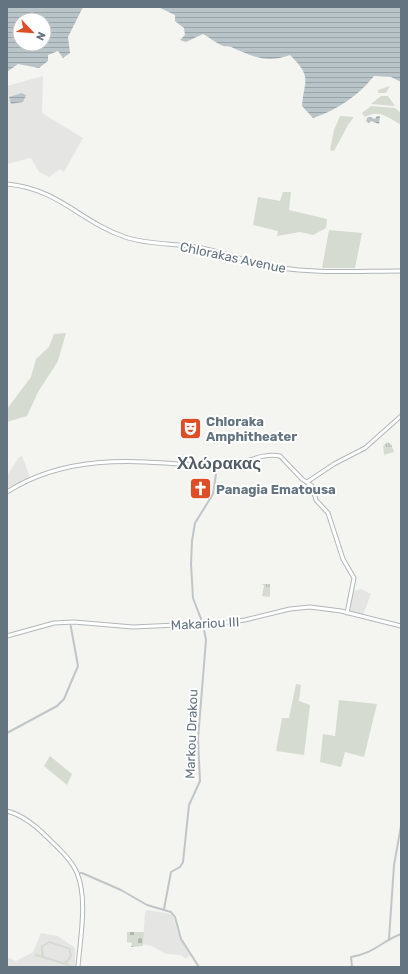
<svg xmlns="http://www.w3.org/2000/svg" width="408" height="974" viewBox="0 0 408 974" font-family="Rubik,sans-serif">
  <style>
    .built { fill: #e5e6e4 }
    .grass { fill: #d5dbd1; fill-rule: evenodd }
    .cemetery { fill: url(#cemetery-stones) }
    .park { fill: url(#park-tufts) }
    .water { fill: url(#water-rules); fill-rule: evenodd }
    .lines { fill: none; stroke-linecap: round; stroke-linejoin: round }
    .major-casing { stroke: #b2b7ba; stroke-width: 5 }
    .minor { stroke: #c2c5c8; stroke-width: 2 }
    .major { stroke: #fff; stroke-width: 3 }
    .labels { text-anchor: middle; stroke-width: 4; stroke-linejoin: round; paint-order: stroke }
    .street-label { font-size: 13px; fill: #647480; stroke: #fff }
    .poi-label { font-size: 13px; font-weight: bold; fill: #647480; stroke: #fff; text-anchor: start }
    .district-label { font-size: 17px; font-weight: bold; fill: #525d66; stroke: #fff }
  </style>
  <defs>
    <pattern id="cemetery-stones" width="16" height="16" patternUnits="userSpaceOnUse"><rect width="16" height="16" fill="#d5dbd1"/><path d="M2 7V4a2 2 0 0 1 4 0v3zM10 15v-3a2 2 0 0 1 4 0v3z" fill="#b0b6af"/></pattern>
    <pattern id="park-tufts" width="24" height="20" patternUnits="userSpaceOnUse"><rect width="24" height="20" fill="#d5dbd1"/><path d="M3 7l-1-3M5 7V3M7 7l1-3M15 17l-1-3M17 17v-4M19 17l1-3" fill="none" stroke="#b0b6af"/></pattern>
    <pattern id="water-rules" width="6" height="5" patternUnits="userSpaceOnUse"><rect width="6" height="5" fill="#b9c4c8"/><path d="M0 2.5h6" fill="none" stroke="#9aa4a8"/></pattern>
  </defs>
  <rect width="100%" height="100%" fill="#f4f4f0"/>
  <g class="built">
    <path d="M43,76L42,113L83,138L64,172L60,169L49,177L39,172L31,158L7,164V86Z"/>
    <path d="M22,456L30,477L8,489V474L19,457Z"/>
    <path d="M361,589L371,594L363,615L349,612L353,591Z"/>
    <path d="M147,910L172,914L180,938L190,955L186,959L181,955L166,954L152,946L143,944L145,913Z"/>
    <path d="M41,933L58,936L75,948V967H7V959L9,958L16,961L33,952Z"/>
  </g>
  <g class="grass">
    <path d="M390,86L386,93H378V90Z"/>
    <path d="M381,96H388L395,106L371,104Z"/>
    <path d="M371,106L395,108L401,113V125C389,118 379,109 365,117L362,113Z"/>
    <path d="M340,116L354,117L348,125L334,151L330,150L334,130Z"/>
    <path d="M283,192H291L289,210L327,219L326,228L313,235L300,232L277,236L278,231L253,225L258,197L280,201Z"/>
    <path d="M329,230L362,233L355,268H322Z"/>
    <path d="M66,333L58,361L38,392L27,416L7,422V409L31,377L36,359L49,347L54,334Z"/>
    <path d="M296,684L301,685L299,701L310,705L304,755L276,751L282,718H289Z"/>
    <path d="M339,700L377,704L364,757L345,752L341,767L320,762L323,734L335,736Z"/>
    <path d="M50,756L72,774L67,785L44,766Z"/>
    <path d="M49,941L70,948L72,956L67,963L72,966V967L35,956V953L41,955V946ZM49,943L68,949L70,955L67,960L63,962L44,956L43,947Z"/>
  </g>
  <path class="cemetery" d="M127,932H144L143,946L131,947L132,943L127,942Z"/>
  <g class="park">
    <path d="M387,442L391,444L394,452L384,455L383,446Z"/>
    <path d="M262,584H270V597L262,596L264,586Z"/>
  </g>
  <g class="water">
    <path d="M7,7H83L68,37L70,53L63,58L58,51L48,55V61L39,68L18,64L7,72ZM20,20H44V44H20Z"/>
    <path d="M158,7H401V82L391,77L374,76C358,96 337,110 313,118L302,106C304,79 313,78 290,55C266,64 252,56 231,47C228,46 224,47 221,45C216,43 209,37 203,34L186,42L180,40L185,35L184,28L175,21V15Z"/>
    <path d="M22,93L26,95L23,102L11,104L9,97Z"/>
    <path d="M377,116H380L379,124L371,121L369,123L366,121L367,118L370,117L375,119Z"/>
  </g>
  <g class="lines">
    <defs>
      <g id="major">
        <path d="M7,184C60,189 80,222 125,237C148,245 173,243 197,247C224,252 249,263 276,267C317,274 360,271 401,271"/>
        <path d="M307,482L334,464L365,448L401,416"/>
        <path d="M7,492C65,455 129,460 194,465C203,464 210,467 219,467C240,467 259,452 280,456L302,479L312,486L316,500L328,513L343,559L354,578L347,613"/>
        <path d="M7,636L54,623L74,622L133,627L220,623L245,620L290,609L310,607L341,611L401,626"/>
        <path d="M7,811C23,815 36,826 47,837C58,848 71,859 77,873C88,899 80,939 78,967"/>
      </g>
    </defs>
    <use href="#major" class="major-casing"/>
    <g class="minor">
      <path d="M7,733L57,706L64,699L78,666L70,622"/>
      <path d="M77,873H82L121,890L147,905L171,912L175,917L181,939L199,967"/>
      <path d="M164,909L171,872L180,867L183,862L189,805L200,781L198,739L206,640L203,624L193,598L191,564L192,541L195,523L213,494L217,467"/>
      <path d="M389,939L394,865L401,826"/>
      <path d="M352,967L351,957C375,953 382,941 401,934"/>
    </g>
    <use href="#major" class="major"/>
  </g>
  <defs>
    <symbol id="theatre-square" viewBox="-11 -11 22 22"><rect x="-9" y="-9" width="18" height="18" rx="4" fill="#dd4e27" stroke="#fff"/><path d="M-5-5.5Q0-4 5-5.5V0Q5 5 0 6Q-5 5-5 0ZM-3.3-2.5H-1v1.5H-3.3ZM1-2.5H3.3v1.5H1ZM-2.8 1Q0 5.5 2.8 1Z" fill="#fff"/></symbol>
    <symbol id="church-square" viewBox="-11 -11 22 22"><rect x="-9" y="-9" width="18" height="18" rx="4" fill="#dd4e27" stroke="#fff"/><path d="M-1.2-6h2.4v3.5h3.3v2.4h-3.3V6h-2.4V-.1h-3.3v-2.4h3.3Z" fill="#fff"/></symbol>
  </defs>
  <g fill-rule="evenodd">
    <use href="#theatre-square" x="178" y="416" width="25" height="25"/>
    <use href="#church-square" x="188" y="476" width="25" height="25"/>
  </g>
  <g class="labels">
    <g class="street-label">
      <text transform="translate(233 257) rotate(12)" y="5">Chlorakas Avenue</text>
      <text transform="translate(205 623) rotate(-3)" y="5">Makariou III</text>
      <text transform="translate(191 734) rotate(-88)" y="5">Markou Drakou</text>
    </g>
    <g class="poi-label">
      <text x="206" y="426">Chloraka<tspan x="206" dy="15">Amphitheater</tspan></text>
      <text x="216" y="494">Panagia Ematousa</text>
    </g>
    <g class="district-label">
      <text x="219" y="469">Χλώρακας</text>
    </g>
  </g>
  <rect width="408" height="974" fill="none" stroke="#647480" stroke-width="16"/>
  <g transform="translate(32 32) rotate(115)"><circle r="19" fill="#ffffff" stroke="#c1c7cc"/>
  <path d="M0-3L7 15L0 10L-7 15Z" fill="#dd4e27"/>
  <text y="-6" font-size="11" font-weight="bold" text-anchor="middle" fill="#647480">N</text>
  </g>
</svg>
